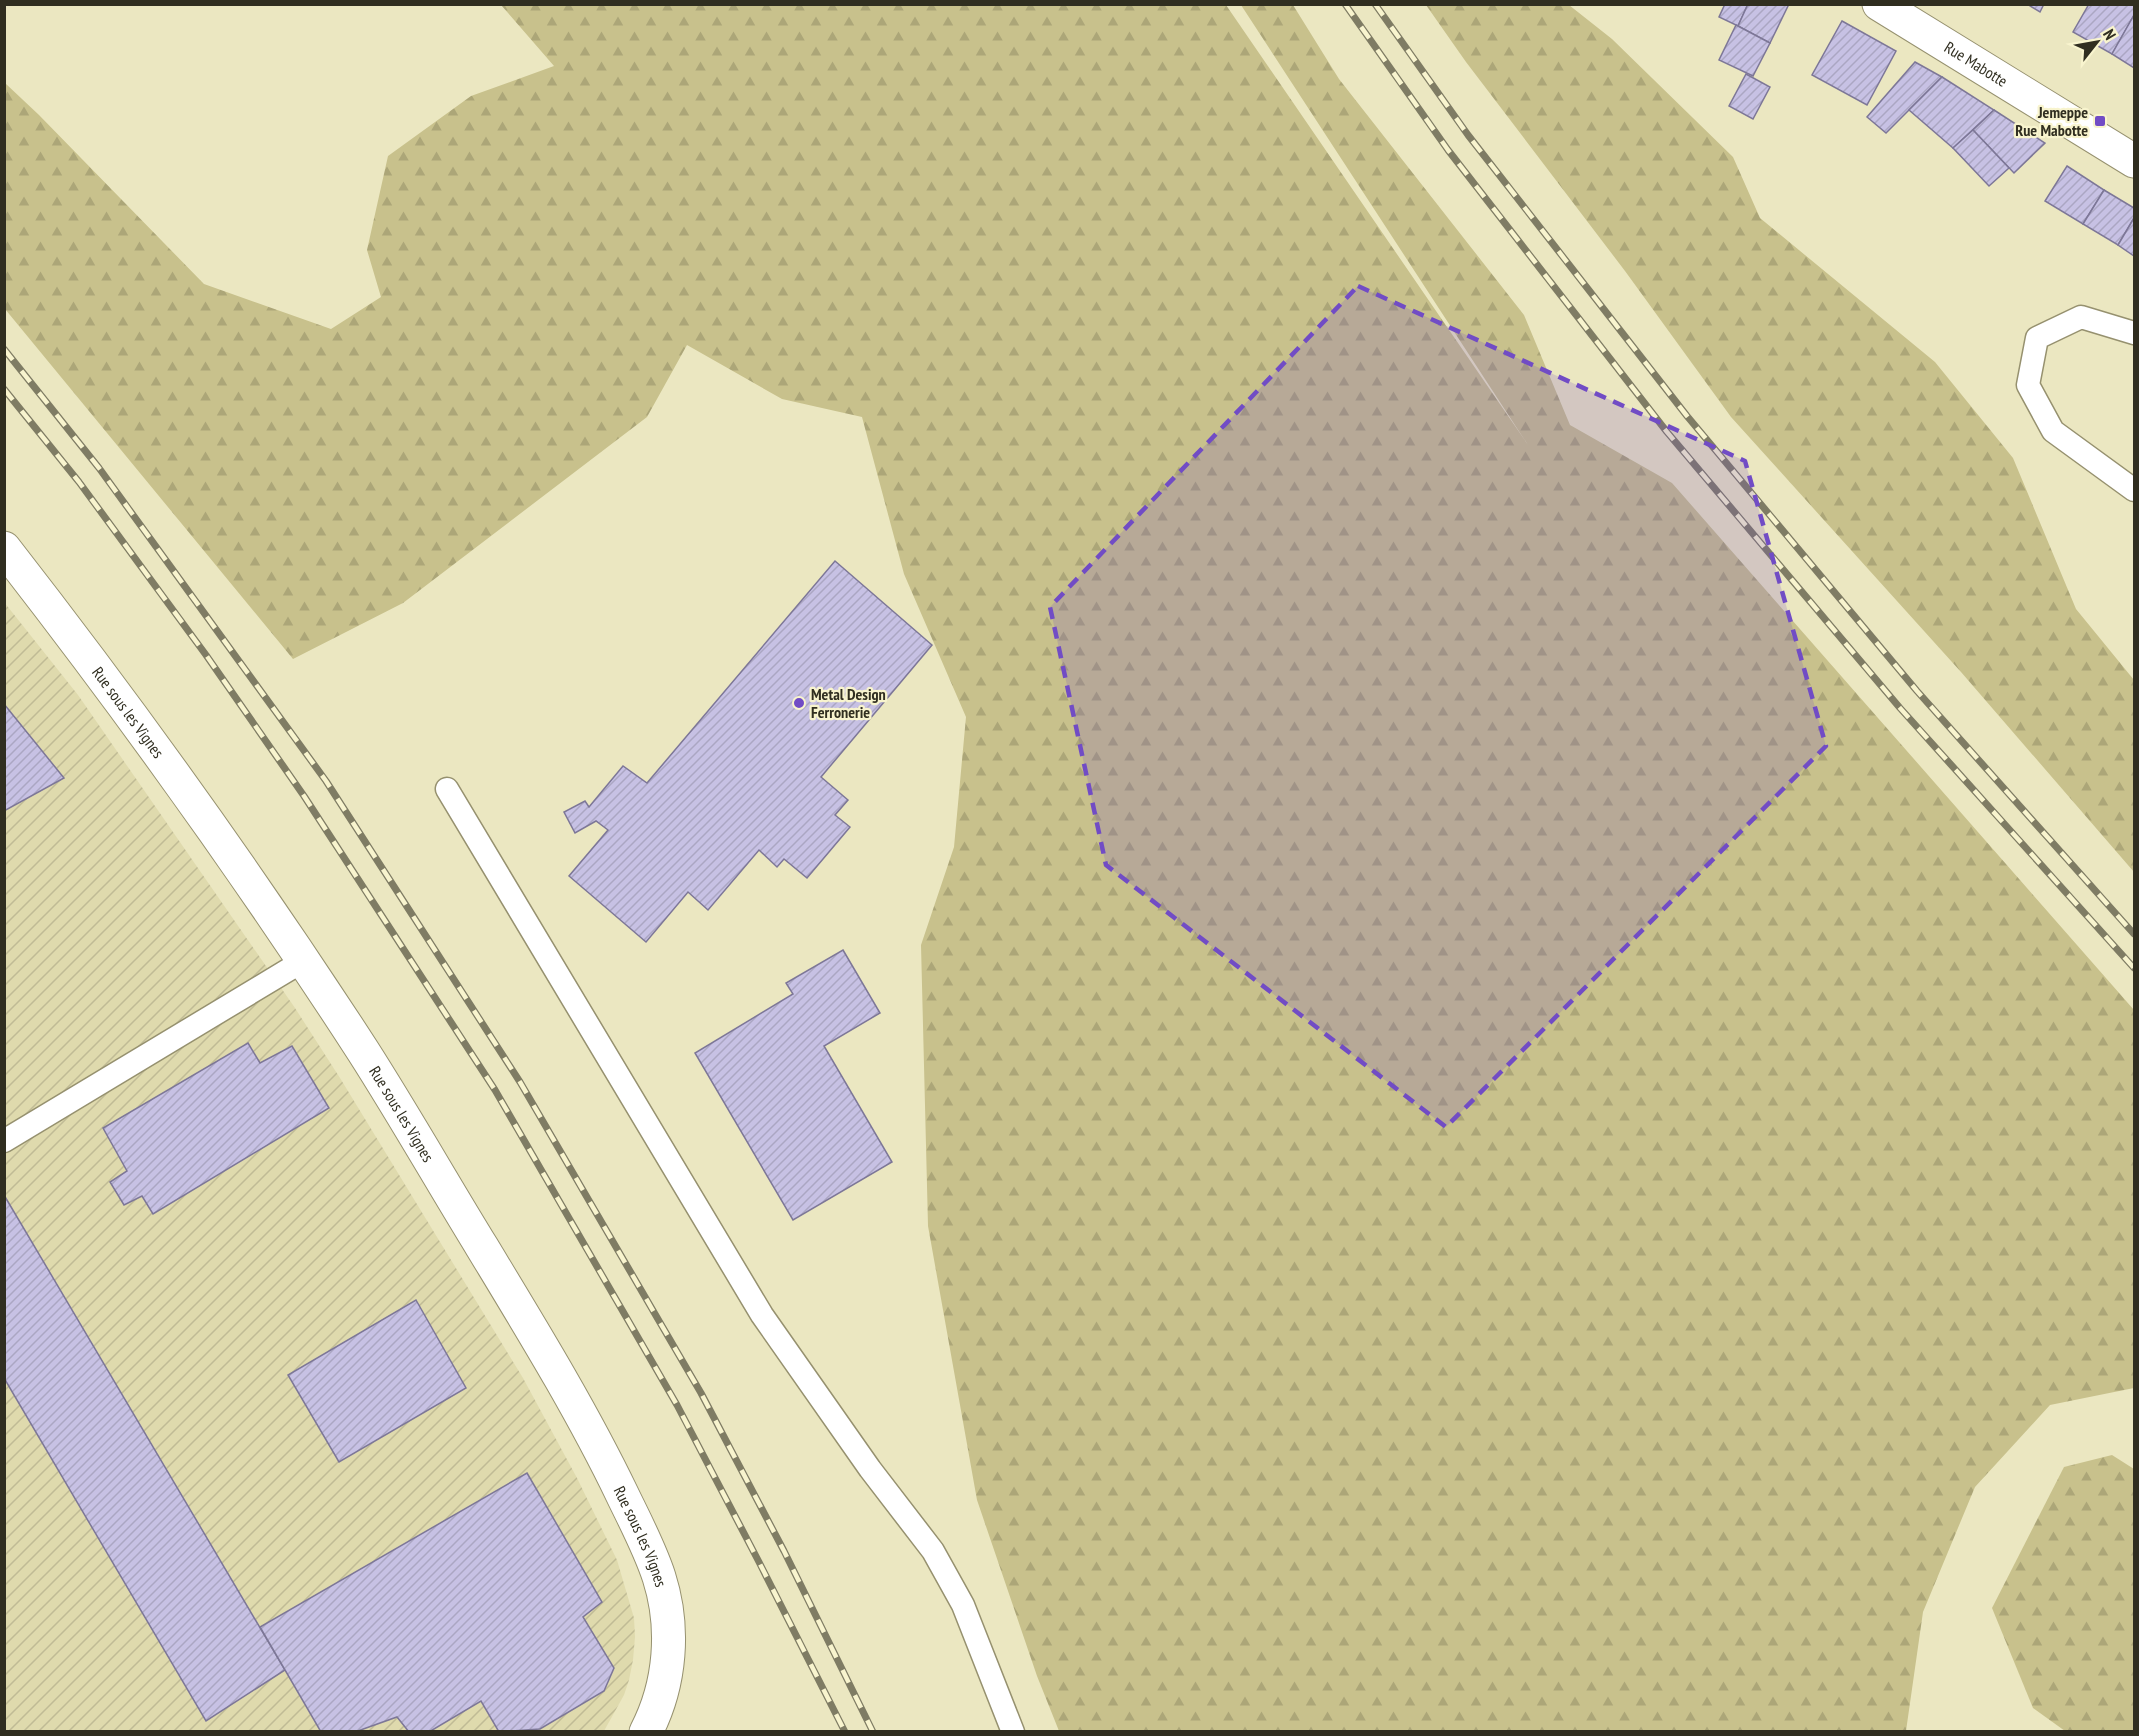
<svg xmlns="http://www.w3.org/2000/svg" width="2139" height="1736" viewBox="0 0 2139 1736" font-family="'PT Sans Narrow',sans-serif">
  <style>
    .industrial { fill: url(#industrial-furrows) }
    .forest { fill: url(#forest-firs) }
    .building { fill: url(#building-hatch); stroke: #7d7797; stroke-width: 1.5 }
    .lines { fill: none; stroke-linecap: round; stroke-linejoin: round }
    .service-casing { stroke: #96916f; stroke-width: 25 }
    .minor-casing { stroke: #96916f; stroke-width: 35 }
    .tertiary-casing { stroke: #96916f; stroke-width: 35 }
    .service { stroke: #fff; stroke-width: 22 }
    .minor { stroke: #fff; stroke-width: 33 }
    .tertiary { stroke: #fff; stroke-width: 33 }
    .rail-casing { stroke: #7f7c64; stroke-width: 7 }
    .rail { stroke: #f8f4ce; stroke-width: 4.5; stroke-dasharray: 14; stroke-linecap: butt }
    .marked { fill: #714cc5; fill-opacity: 0.2; stroke: #714cc5; stroke-width: 4.5; stroke-dasharray: 12 8; stroke-linejoin: round }
    .poi-dot { fill: #714cc5; stroke: #f8f4ce; stroke-width: 2 }
    .labels { text-anchor: middle; stroke-width: 4.5; stroke-linejoin: round; paint-order: stroke }
    .street-label { font-size: 16px; fill: #302e20; stroke: #f8f4ce }
    .poi-label { font-size: 16px; font-weight: bold; fill: #302e20; stroke: #f8f4ce; text-anchor: end }
  </style>
  <defs>
    <pattern id="industrial-furrows" width="10" height="10" patternUnits="userSpaceOnUse" patternTransform="scale(1.5)"><rect width="10" height="10" fill="#dfdaad"/><path d="M-1 1l2-2M0 10L10 0M9 11l2-2" fill="none" stroke="#c0bb95"/></pattern>
    <pattern id="forest-firs" width="22" height="20" patternUnits="userSpaceOnUse" patternTransform="scale(1.5)"><rect width="22" height="20" fill="#c8c18c"/><path d="M5 1l3.5 6h-7zM16 11l3.5 6h-7z" fill="#aca678"/></pattern>
    <pattern id="building-hatch" width="6" height="6" patternUnits="userSpaceOnUse" patternTransform="scale(1.5)"><rect width="6" height="6" fill="#c7c1e4"/><path d="M-1 1l2-2M0 6l6-6M5 7l2-2" fill="none" stroke="#aba6c3"/></pattern>
  </defs>
  <rect width="100%" height="100%" fill="#ebe7c1"/>
  <path class="industrial" d="M4,602L78,695L295,1008L340,1078L523,1378L577,1478L617,1560L634,1618L635,1637L633,1660L629,1680L624,1695L604,1731H5Z"/>
  <g class="forest">
    <path d="M501,5H1226L1528,445L1241,5H1293L1339,79L1524,315L1570,425L1672,483L2134,1010V1388L2050,1405L1975,1487L1923,1612L1906,1731H1059L1037,1676L977,1500L928,1226L921,945L954,847L966,717L904,574L862,417L782,399L687,345L647,417L403,603L293,659L5,309V83L39,115L204,284L331,329L381,297L367,250L388,156L471,96L554,66Z"/>
    <path d="M1426,5H1569L1612,39L1733,157L1760,218L1935,362L2013,458L2076,609L2134,680V872L1961,672L1731,417L1625,271L1466,62Z"/>
    <path d="M2112,1455L2134,1469V1731H2065L2033,1708L1992,1608L2064,1467Z"/>
  </g>
  <g class="building">
    <path d="M1725,4H1748L1738,26L1719,17Z"/>
    <path d="M1748,4H1789L1770,43L1738,26Z"/>
    <path d="M2027,4H2044L2040,12Z"/>
    <path d="M2089,4H2134V15L2112,54L2073,32Z"/>
    <path d="M2134,15V68L2112,54Z"/>
    <path d="M1842,21L1896,51L1867,105L1812,75Z"/>
    <path d="M1736,25L1770,43L1753,76L1719,60Z"/>
    <path d="M1915,62L1942,77L1886,133L1867,117Z"/>
    <path d="M1746,74L1770,87L1753,119L1729,106Z"/>
    <path d="M1942,77L1994,110L1953,148L1909,110Z"/>
    <path d="M1994,110L2045,143L2014,173L1973,130Z"/>
    <path d="M1973,130L2009,168L1989,186L1953,148Z"/>
    <path d="M2067,166L2104,190L2083,224L2045,201Z"/>
    <path d="M2104,190L2134,208V218L2118,245L2083,224Z"/>
    <path d="M2134,218V256L2118,245Z"/>
    <path d="M835,561L932,645L821,777L848,800L835,815L850,827L807,878L784,859L777,867L759,850L708,910L688,892L646,942L569,876L608,830L596,821L575,833L564,812L585,801L589,807L623,766L647,783Z"/>
    <path d="M4,704L64,778L4,811Z"/>
    <path d="M843,950L880,1013L824,1046L892,1162L793,1220L695,1053L793,994L786,983Z"/>
    <path d="M248,1043L260,1063L292,1046L329,1108L153,1214L142,1196L124,1205L110,1182L127,1171L103,1128Z"/>
    <path d="M4,1195L285,1670L206,1721L4,1378Z"/>
    <path d="M416,1300L466,1388L339,1462L288,1375Z"/>
    <path d="M527,1473L602,1602L583,1617L614,1668L604,1691L540,1729L499,1732L481,1701L429,1732H409L397,1717L355,1732H321L260,1627Z"/>
  </g>
  <g class="lines">
    <defs>
      <g id="service">
        <path d="M2134,333L2081,317L2037,338L2028,385L2053,431L2134,490"/>
        <path d="M447,789L762,1315L870,1469L933,1551L963,1605L1013,1732"/>
        <path d="M4,1141L303,961"/>
      </g>
      <g id="minor">
        <path id="s1" d="M1879,4L2134,161"/>
      </g>
      <g id="tertiary">
        <path id="s2" d="M4,548C131,711 251,878 363,1051C404,1115 442,1182 482,1247C531,1328 581,1409 622,1494C635,1521 650,1549 659,1577C675,1627 671,1684 646,1732"/>
      </g>
    </defs>
    <use href="#service" class="service-casing"/>
    <use href="#minor" class="minor-casing"/>
    <use href="#tertiary" class="tertiary-casing"/>
    <use href="#service" class="service"/>
    <use href="#minor" class="minor"/>
    <use href="#tertiary" class="tertiary"/>
    <defs>
      <g id="rail">
        <path d="M1345,4L1448,150L1667,432L1900,708L2134,968"/>
        <path d="M1375,4L1468,135L1687,416L1917,691L2134,934"/>
        <path d="M4,349L99,468L326,781L520,1082L701,1393L784,1551L873,1732"/>
        <path d="M4,389L79,482L206,655L304,796L495,1090L677,1405L759,1562L845,1732"/>
      </g>
    </defs>
    <use href="#rail" class="rail-casing"/>
    <use href="#rail" class="rail"/>
  </g>
  <path class="marked" d="M1358,286L1745,461L1826,746L1446,1127L1106,865L1050,607Z"/>
  <g class="poi-dot">
    <rect x="2094" y="115" width="12" height="12" rx="3"/>
    <circle cx="799" cy="703" r="6"/>
  </g>
  <g class="labels">
    <g class="street-label">
      <text dy="6" stroke="none"><textPath href="#s1" startOffset="114">Rue Mabotte</textPath></text>
      <text dy="6" stroke="none"><textPath href="#s2" startOffset="206">Rue sous les Vignes</textPath></text>
      <text dy="6" stroke="none"><textPath href="#s2" startOffset="692">Rue sous les Vignes</textPath></text>
      <text dy="6" stroke="none"><textPath href="#s2" startOffset="1178">Rue sous les Vignes</textPath></text>
    </g>
    <g class="poi-label">
      <text x="2088" y="118">Jemeppe<tspan x="2088" dy="18">Rue Mabotte</tspan></text>
      <text x="811" y="700" text-anchor="start">Metal Design<tspan x="811" dy="18">Ferronerie</tspan></text>
    </g>
  </g>
  <rect width="2139" height="1736" fill="none" stroke="#302e20" stroke-width="12"/>
  <g transform="translate(2097 42) rotate(59)" stroke="#f8f4ce" stroke-width="4.5" paint-order="stroke">
  <path d="M0-4.5L10 22L0 15L-10 22Z" fill="#302e20"/>
  <text y="-9" font-size="16" font-weight="bold" text-anchor="middle" fill="#302e20">N</text>
  </g>
</svg>
